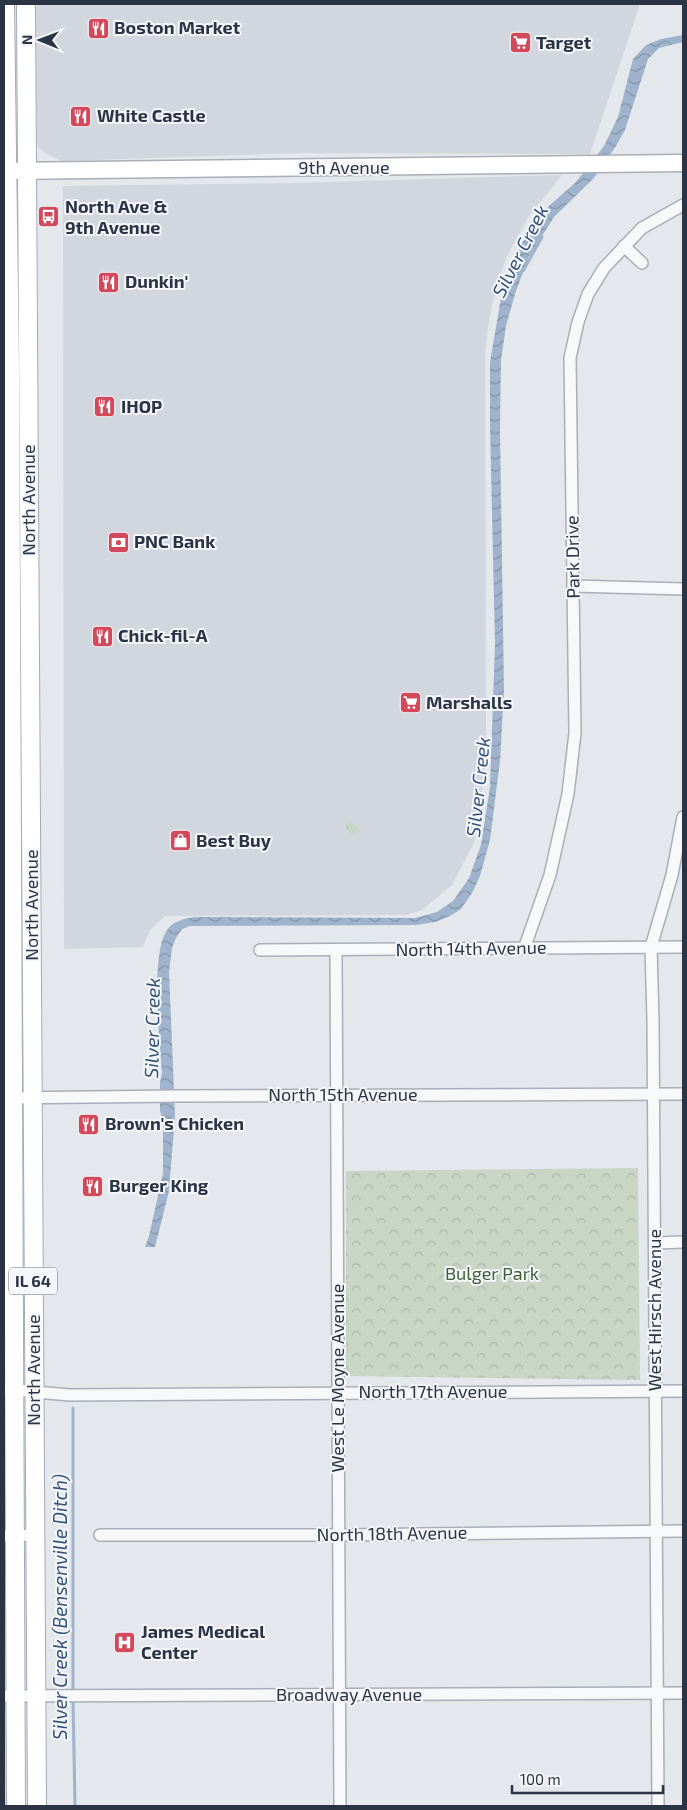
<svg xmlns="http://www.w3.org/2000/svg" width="687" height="1810" viewBox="0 0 687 1810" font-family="'Exo 2',sans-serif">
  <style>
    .built { fill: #d2d6de }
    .park { fill: url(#park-crowns) }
    .water { fill: url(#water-waves) }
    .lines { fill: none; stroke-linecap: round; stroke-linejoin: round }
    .stream { stroke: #9fb4cc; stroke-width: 3 }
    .street-casing { stroke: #a9aeb7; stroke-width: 14 }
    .secondary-casing { stroke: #a9aeb7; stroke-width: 19 }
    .primary-casing { stroke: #a3abb8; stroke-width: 20 }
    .street { stroke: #f7f8fa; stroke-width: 11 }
    .secondary { stroke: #fff; stroke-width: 16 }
    .primary { stroke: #fff; stroke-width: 18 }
    .labels { text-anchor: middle; stroke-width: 4; stroke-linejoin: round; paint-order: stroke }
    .shield { fill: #f4f6f9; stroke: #676e7b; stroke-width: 1 }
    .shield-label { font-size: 16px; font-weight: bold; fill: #2b3445 }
    .poi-label { font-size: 18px; font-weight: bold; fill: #2b3445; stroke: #f4f6f9; text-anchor: start }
    .street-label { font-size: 18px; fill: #2b3445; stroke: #f4f6f9 }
    .park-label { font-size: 18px; fill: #3f6138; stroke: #f4f6f9 }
    .water-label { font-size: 19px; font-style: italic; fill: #34527a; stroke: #f4f6f9 }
  </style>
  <defs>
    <pattern id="park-crowns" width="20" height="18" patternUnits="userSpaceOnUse" patternTransform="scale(1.25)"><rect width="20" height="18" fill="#c9d6c5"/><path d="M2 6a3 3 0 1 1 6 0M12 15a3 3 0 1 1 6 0" fill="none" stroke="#adb8ab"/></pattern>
    <pattern id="water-waves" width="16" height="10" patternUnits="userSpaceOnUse" patternTransform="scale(1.25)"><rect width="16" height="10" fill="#9fb4cc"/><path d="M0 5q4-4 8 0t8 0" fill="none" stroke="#8293a7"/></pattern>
  </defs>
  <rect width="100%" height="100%" fill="#e4e7ec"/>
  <g class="built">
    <path d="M36,4H640L590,154L299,153L62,161L45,153L38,147L37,139Z"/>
    <path d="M562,175L529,216L506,258L494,295L488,327L485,354L486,763L475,841L452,885L422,910L406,915L165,916L150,930L143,947L64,949L63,186L292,183Z"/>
    <path d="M4,1159L5,1370L4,1372Z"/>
    <rect x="4" y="1701" width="5" height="105"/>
  </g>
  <g class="park">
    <path d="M349,822C354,823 358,826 360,831L354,835C349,833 346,830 346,824Z"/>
    <path d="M638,1168L640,1380L346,1376V1171Z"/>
  </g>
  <path class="water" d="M683,35V42L659,48L648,59L625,130L616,146L594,178L554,217L528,258L515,294L506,326L501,360L500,429L504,690L500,761L490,840L480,876L472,893L461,909L450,916L435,922L416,925L190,926L182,929L176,938L172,948L169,972L175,1115L169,1191L155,1247H145L149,1236L163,1173V1122L160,1111V1083L162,1073C160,1041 150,956 167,930C173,921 184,919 194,917L415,918L437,912L453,901L469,878L481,845L490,787L495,644L490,425V362L501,298L522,243L549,206L576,182L604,146L618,117L633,59L646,45L661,39Z"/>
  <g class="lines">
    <g class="stream">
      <path d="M523,271L542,237"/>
      <path d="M73,1693V1408"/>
      <path d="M73,1699L75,1806"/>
    </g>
    <defs>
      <g id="street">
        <path d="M624,246L642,263"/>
        <path d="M573,586L683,589"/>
        <path d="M524,949L550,875L568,794L575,733L570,358L578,322L588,294L604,268L642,228L683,205"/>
        <path d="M260,950L683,947"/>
        <path d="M336,951L340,1806"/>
        <path d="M4,1098L176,1096L683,1094"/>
        <path d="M655,1243L683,1242"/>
        <path d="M4,1389L69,1395L683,1391"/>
        <path d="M100,1535H338L683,1531"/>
        <path d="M4,1536L35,1535"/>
        <path d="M4,1696L683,1693"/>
        <path d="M658,1806L653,1020L651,947L672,875L683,817"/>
      </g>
      <path id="secondary" d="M7,171L683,163"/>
      <g id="primary">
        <path d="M5,4L10,370L16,1806"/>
        <path d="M26,4L37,1806"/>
      </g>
    </defs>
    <use href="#street" class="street-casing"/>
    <use href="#secondary" class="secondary-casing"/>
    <use href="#primary" class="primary-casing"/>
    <use href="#street" class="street"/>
    <use href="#secondary" class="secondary"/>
    <use href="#primary" class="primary"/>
  </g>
  <defs>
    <symbol id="restaurant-square" viewBox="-11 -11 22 22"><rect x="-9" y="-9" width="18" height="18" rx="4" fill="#d1495b" stroke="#f4f6f9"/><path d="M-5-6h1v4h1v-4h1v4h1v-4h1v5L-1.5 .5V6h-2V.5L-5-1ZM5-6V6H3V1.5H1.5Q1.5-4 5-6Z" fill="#fff"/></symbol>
    <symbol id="supermarket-square" viewBox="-11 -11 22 22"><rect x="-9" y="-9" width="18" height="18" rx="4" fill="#d1495b" stroke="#f4f6f9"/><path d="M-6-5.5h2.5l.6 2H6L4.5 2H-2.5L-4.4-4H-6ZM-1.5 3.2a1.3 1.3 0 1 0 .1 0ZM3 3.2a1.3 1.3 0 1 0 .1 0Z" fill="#fff"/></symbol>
    <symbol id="bus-square" viewBox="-11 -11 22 22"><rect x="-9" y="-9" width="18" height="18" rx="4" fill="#d1495b" stroke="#f4f6f9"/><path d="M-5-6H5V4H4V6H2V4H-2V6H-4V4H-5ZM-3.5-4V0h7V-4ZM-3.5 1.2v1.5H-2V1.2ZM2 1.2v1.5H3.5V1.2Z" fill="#fff"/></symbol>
    <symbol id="bank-square" viewBox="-11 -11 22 22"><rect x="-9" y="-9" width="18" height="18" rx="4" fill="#d1495b" stroke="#f4f6f9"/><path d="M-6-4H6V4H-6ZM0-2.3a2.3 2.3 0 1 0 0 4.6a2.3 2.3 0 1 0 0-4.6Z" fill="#fff"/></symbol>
    <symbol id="shop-square" viewBox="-11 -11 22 22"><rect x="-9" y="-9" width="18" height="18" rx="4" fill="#d1495b" stroke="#f4f6f9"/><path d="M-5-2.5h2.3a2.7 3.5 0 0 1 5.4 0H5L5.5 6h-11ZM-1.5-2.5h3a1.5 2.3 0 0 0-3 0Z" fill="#fff"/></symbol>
    <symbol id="hospital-square" viewBox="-11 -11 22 22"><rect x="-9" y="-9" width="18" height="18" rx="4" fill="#d1495b" stroke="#f4f6f9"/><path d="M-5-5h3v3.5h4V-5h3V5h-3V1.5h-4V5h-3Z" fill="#fff"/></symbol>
  </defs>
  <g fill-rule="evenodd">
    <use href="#restaurant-square" x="86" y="16" width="25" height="25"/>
    <use href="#supermarket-square" x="508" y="30" width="25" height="25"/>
    <use href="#restaurant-square" x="68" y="104" width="25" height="25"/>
    <use href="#bus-square" x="36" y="204" width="25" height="25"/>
    <use href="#restaurant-square" x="96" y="270" width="25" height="25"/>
    <use href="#restaurant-square" x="92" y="394" width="25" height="25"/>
    <use href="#bank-square" x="106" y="530" width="25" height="25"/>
    <use href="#restaurant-square" x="90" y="624" width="25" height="25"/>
    <use href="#supermarket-square" x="398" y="690" width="25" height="25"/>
    <use href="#shop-square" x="168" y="828" width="25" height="25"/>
    <use href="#restaurant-square" x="76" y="1112" width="25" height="25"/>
    <use href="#restaurant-square" x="80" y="1174" width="25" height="25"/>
    <use href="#hospital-square" x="112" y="1630" width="25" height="25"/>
  </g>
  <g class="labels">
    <rect class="shield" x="9" y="1267.5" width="48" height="27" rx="4"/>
    <g class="shield-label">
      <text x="33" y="1287">IL 64</text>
    </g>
    <g class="poi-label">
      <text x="114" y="34">Boston Market</text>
      <text x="536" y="49">Target</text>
      <text x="97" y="122">White Castle</text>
      <text x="65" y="213">North Ave &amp;<tspan x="65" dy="21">9th Avenue</tspan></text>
      <text x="125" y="288">Dunkin'</text>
      <text x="121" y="413">IHOP</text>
      <text x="134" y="548">PNC Bank</text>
      <text x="118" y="642">Chick-fil-A</text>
      <text x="426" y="709">Marshalls</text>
      <text x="196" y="847">Best Buy</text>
      <text x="105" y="1130">Brown's Chicken</text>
      <text x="109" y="1192">Burger King</text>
      <text x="141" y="1638">James Medical<tspan x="141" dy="21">Center</tspan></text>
    </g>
    <g class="street-label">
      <text x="344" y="174">9th Avenue</text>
      <text transform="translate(29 500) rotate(-90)" y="6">North Avenue</text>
      <text transform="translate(573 557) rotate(-91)" y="6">Park Drive</text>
      <text transform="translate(32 905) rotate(-90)" y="6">North Avenue</text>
      <text transform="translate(471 949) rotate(-1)" y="6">North 14th Avenue</text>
      <text x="343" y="1101">North 15th Avenue</text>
      <text transform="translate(655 1310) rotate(-90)" y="6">West Hirsch Avenue</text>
      <text transform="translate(34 1370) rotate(-90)" y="6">North Avenue</text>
      <text transform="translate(338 1378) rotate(-90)" y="6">West Le Moyne Avenue</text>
      <text x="433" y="1398">North 17th Avenue</text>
      <text transform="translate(392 1534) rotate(-1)" y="6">North 18th Avenue</text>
      <text x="349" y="1701">Broadway Avenue</text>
    </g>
    <g class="park-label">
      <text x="492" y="1280">Bulger Park</text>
    </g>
    <g class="water-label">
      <text transform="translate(520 251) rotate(-63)" y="7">Silver Creek</text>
      <text transform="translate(478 787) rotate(-84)" y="7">Silver Creek</text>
      <text transform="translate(152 1028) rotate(-89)" y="7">Silver Creek</text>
      <text transform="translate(60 1607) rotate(-90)" y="7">Silver Creek (Bensenville Ditch)</text>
    </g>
  </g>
  <rect width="687" height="1810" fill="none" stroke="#2b3445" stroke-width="10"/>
  <g transform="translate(40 40) rotate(271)" stroke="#f4f6f9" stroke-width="4" paint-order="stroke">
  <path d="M0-4L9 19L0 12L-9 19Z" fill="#2b3445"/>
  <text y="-8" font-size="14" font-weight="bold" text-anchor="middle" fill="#2b3445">N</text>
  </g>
  <path d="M512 1785v8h151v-8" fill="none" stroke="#2b3445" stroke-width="2.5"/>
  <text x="520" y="1785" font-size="15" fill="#2b3445" stroke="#f4f6f9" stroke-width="4" paint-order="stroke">100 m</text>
</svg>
